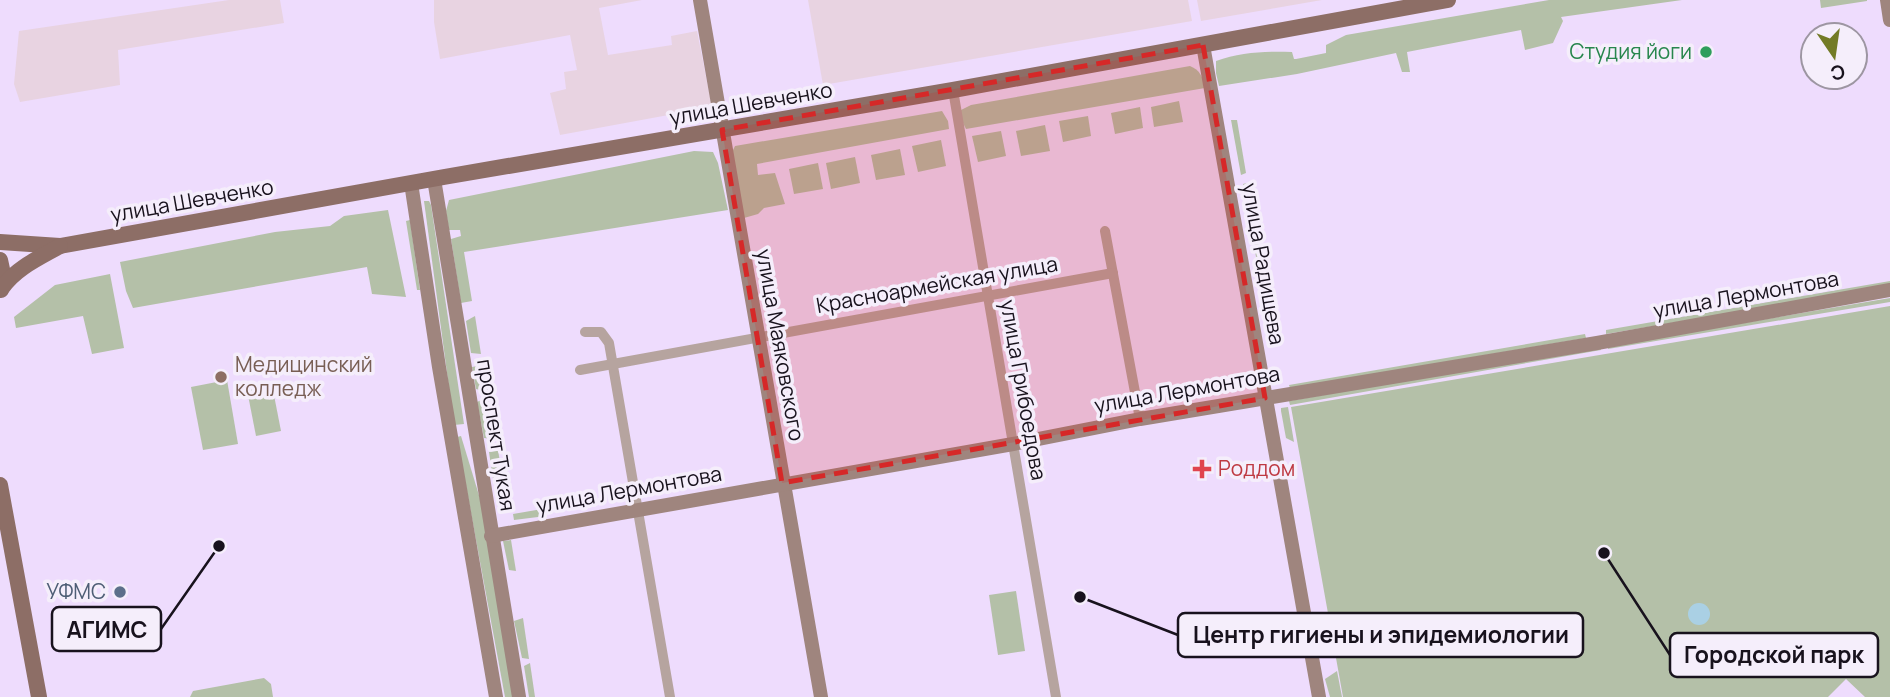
<svg xmlns="http://www.w3.org/2000/svg" width="1890" height="697" viewBox="0 0 1890 697" font-family="Manrope,sans-serif">
  <style>
    .industrial { fill: #e8d3e1 }
    .green { fill: #b4c0a8 }
    .water { fill: #aad0e4 }
    .lines { fill: none; stroke-linecap: round; stroke-linejoin: round }
    .street { stroke: #b6a49f; stroke-width: 10 }
    .secondary { stroke: #9f857e; stroke-width: 14 }
    .primary { stroke: #8d6e66; stroke-width: 16 }
    .marked { fill: #d62828; fill-opacity: 0.2; stroke: #d62828; stroke-width: 5; stroke-dasharray: 14 9; stroke-linejoin: round }
    .leisure-dot { fill: #2e9e5b; stroke: #f5eefb; stroke-width: 2.5 }
    .education-dot { fill: #8d6e63; stroke: #f5eefb; stroke-width: 2.5 }
    .health-dot { fill: #e0444e; stroke: #f5eefb; stroke-width: 2.5 }
    .service-dot { fill: #5c6f8a; stroke: #f5eefb; stroke-width: 2.5 }
    .labels { text-anchor: middle; stroke-width: 7; stroke-linejoin: round; paint-order: stroke }
    .leisure-label { font-size: 21px; fill: #27864d; stroke: #f5eefb; text-anchor: end }
    .street-label { font-size: 21px; fill: #18121d; stroke: #f5eefb }
    .education-label { font-size: 21px; fill: #785e54; stroke: #f5eefb; text-anchor: start }
    .health-label { font-size: 21px; fill: #be3a42; stroke: #f5eefb; text-anchor: start }
    .service-label { font-size: 21px; fill: #4e5e75; stroke: #f5eefb; text-anchor: end }
    .leader { fill: none; stroke: #18121d; stroke-width: 2.5 }
    .callout-dot { fill: #18121d; stroke: #f5eefb; stroke-width: 2.5 }
    .callout { fill: #f5eefb; stroke: #18121d; stroke-width: 2.5 }
    .callout-label { font-size: 23px; text-anchor: middle; font-weight: bold; fill: #18121d }
  </style>
  <rect width="100%" height="100%" fill="#eedcfd"/>
  <g class="industrial">
    <path d="M229,0H280L284,23L118,50L120,85L20,102L14,84L19,31Z"/>
    <path d="M434,0H642L599,8L608,55L672,45L671,36L697,31L712,107L560,135L550,93L566,89L564,72L577,70L570,35L440,59L434,22Z"/>
    <path d="M808,0H1188L1192,21L823,85Z"/>
    <path d="M1197,0H1322L1201,21Z"/>
  </g>
  <g class="green">
    <path d="M1549,0H1682L1561,17L1563,21L1553,43L1525,50L1521,30L1407,52L1410,72H1402L1396,53L1297,74L1219,86L1216,73V61C1241,52 1266,51 1292,52L1294,59H1296L1326,53V45L1346,35Z"/>
    <path d="M1820,0H1867V1L1821,8Z"/>
    <path d="M1190,66C1200,70 1203,77 1205,88L966,129L961,119V110L971,105Z"/>
    <path d="M1179,101L1183,122L1154,127L1151,107Z"/>
    <path d="M1140,107L1143,128L1115,134L1111,113Z"/>
    <path d="M942,111L948,121L949,129L757,164L758,175L775,173L785,204L764,208L758,214L744,218L732,152L735,146Z"/>
    <path d="M1088,116L1091,136L1063,142L1059,121Z"/>
    <path d="M1231,120H1237L1246,173L1241,175Z"/>
    <path d="M1045,125L1050,151L1021,156L1016,131Z"/>
    <path d="M1001,131L1006,156L978,162L972,136Z"/>
    <path d="M941,140L946,166L918,172L912,146Z"/>
    <path d="M900,149L905,175L876,180L871,155Z"/>
    <path d="M694,151L713,152L718,163L728,210L464,252L472,301L461,303L451,239L461,236L460,230H449L446,211L449,200Z"/>
    <path d="M855,157L860,183L831,189L826,163Z"/>
    <path d="M818,163L823,189L794,194L789,169Z"/>
    <path d="M1247,183L1265,277L1260,279L1243,184Z"/>
    <path d="M424,201H429L431,205L464,424L454,425Z"/>
    <path d="M388,210L406,297L372,294L367,267L133,308L126,291L120,262L275,232L330,226L344,216Z"/>
    <path d="M410,220L420,290H417L406,221Z"/>
    <path d="M110,274L124,348L92,354L83,316L16,328L14,317L55,285Z"/>
    <path d="M1890,281V286L1606,334V330Z"/>
    <path d="M1890,298V302L1608,349V346Z"/>
    <path d="M1890,306V697H1865L1846,679L1828,697H1343L1291,407Z"/>
    <path d="M475,316L481,354L471,353L466,321Z"/>
    <path d="M1585,334L1586,338L1290,388L1289,385Z"/>
    <path d="M1600,347L1601,350L1290,405L1289,401Z"/>
    <path d="M483,365L488,392L476,389L472,367Z"/>
    <path d="M227,380L238,444L203,450L191,387Z"/>
    <path d="M272,385L281,431L256,436L247,390Z"/>
    <path d="M488,397L495,439L484,438L477,402Z"/>
    <path d="M1288,407L1294,442L1286,438L1281,411V408Z"/>
    <path d="M461,436L485,515L515,697H505L457,437Z"/>
    <path d="M498,450L503,480L493,479L489,452Z"/>
    <path d="M548,508L546,516L514,520L513,514Z"/>
    <path d="M511,540L516,571L509,570L503,541Z"/>
    <path d="M1016,591L1025,651L998,655L989,595Z"/>
    <path d="M523,618L529,659L522,658L514,621Z"/>
    <path d="M530,663L535,697H529L524,666Z"/>
    <path d="M1337,671L1342,697H1330L1325,679Z"/>
    <path d="M264,678L271,684L273,697H190L193,691Z"/>
  </g>
  <circle class="water" cx="1699" cy="614" r="11"/>
  <g class="lines">
    <g class="street">
      <path d="M953,90L1056,697"/>
      <path d="M1105,231L1140,419"/>
      <path d="M585,332H601L609,343L670,697"/>
      <path d="M580,370L1113,273"/>
    </g>
    <g class="secondary">
      <path d="M700,0L821,697"/>
      <path d="M1887,0L1890,20"/>
      <path d="M1203,45L1319,697"/>
      <path d="M434,179L519,697"/>
      <path d="M411,183L439,367L496,697"/>
      <path d="M491,536L1013,444L1140,419L1597,343L1890,290"/>
    </g>
    <g class="primary">
      <path d="M0,242L60,246L444,177L953,90L1448,0"/>
      <path d="M0,260L3,274L1,290"/>
      <path d="M2,288C16,268 39,258 60,246"/>
      <path d="M0,485L39,697"/>
    </g>
  </g>
  <path class="marked" d="M1203,45L1265,398L782,483L722,130Z"/>
  <circle class="leisure-dot" cx="1706" cy="52" r="7"/>
  <circle class="education-dot" cx="221" cy="377" r="7"/>
  <path class="health-dot" d="M1198.5 458.5h7v7h7v7h-7v7h-7v-7h-7v-7h7z"/>
  <circle class="service-dot" cx="120" cy="592" r="7"/>
  <g class="labels">
    <g class="leisure-label">
      <text x="1692" y="59">Студия йоги</text>
    </g>
    <g class="street-label">
      <text transform="translate(751 104) rotate(-10)" y="7">улица Шевченко</text>
      <text transform="translate(192 201) rotate(-10)" y="7">улица Шевченко</text>
      <text transform="translate(1263 264) rotate(80)" y="7">улица Радищева</text>
      <text transform="translate(937 285) rotate(-10)" y="7">Красноармейская улица</text>
      <text transform="translate(1746 295) rotate(-10)" y="7">улица Лермонтова</text>
      <text transform="translate(780 345) rotate(80)" y="7">улица Маяковского</text>
      <text transform="translate(1023 390) rotate(80)" y="7">улица Грибоедова</text>
      <text transform="translate(1187 390) rotate(-10)" y="7">улица Лермонтова</text>
      <text transform="translate(496 435) rotate(81)" y="7">проспект Тукая</text>
      <text transform="translate(629 490) rotate(-10)" y="7">улица Лермонтова</text>
    </g>
    <g class="education-label">
      <text x="235" y="372">Медицинский<tspan x="235" dy="24">колледж</tspan></text>
    </g>
    <g class="health-label">
      <text x="1218" y="476">Роддом</text>
    </g>
    <g class="service-label">
      <text x="106" y="599">УФМС</text>
    </g>
  </g>
  <path class="leader" d="M219 546L161 629M1080 597L1178 635M1604 553L1670 655"/>
  <g class="callout-dot">
    <circle cx="219" cy="546" r="7"/>
    <circle cx="1080" cy="597" r="7"/>
    <circle cx="1604" cy="553" r="7"/>
  </g>
  <g class="callout">
    <rect x="52" y="607" width="109" height="44" rx="7"/>
    <rect x="1178" y="613" width="405" height="44" rx="7"/>
    <rect x="1670" y="633" width="208" height="44" rx="7"/>
  </g>
  <g class="callout-label">
    <text x="107" y="638">АГИМС</text>
    <text x="1381" y="643">Центр гигиены и эпидемиологии</text>
    <text x="1774" y="663">Городской парк</text>
  </g>
  <g transform="translate(1834 56) rotate(167)"><circle r="33" fill="#f5eefb" stroke="#9d96a2" stroke-width="2"/>
  <path d="M0-5L12 26L0 18L-12 26Z" fill="#737b26"/>
  <text y="-10" font-size="19" font-weight="bold" text-anchor="middle" fill="#18121d">С</text>
  </g>
</svg>
